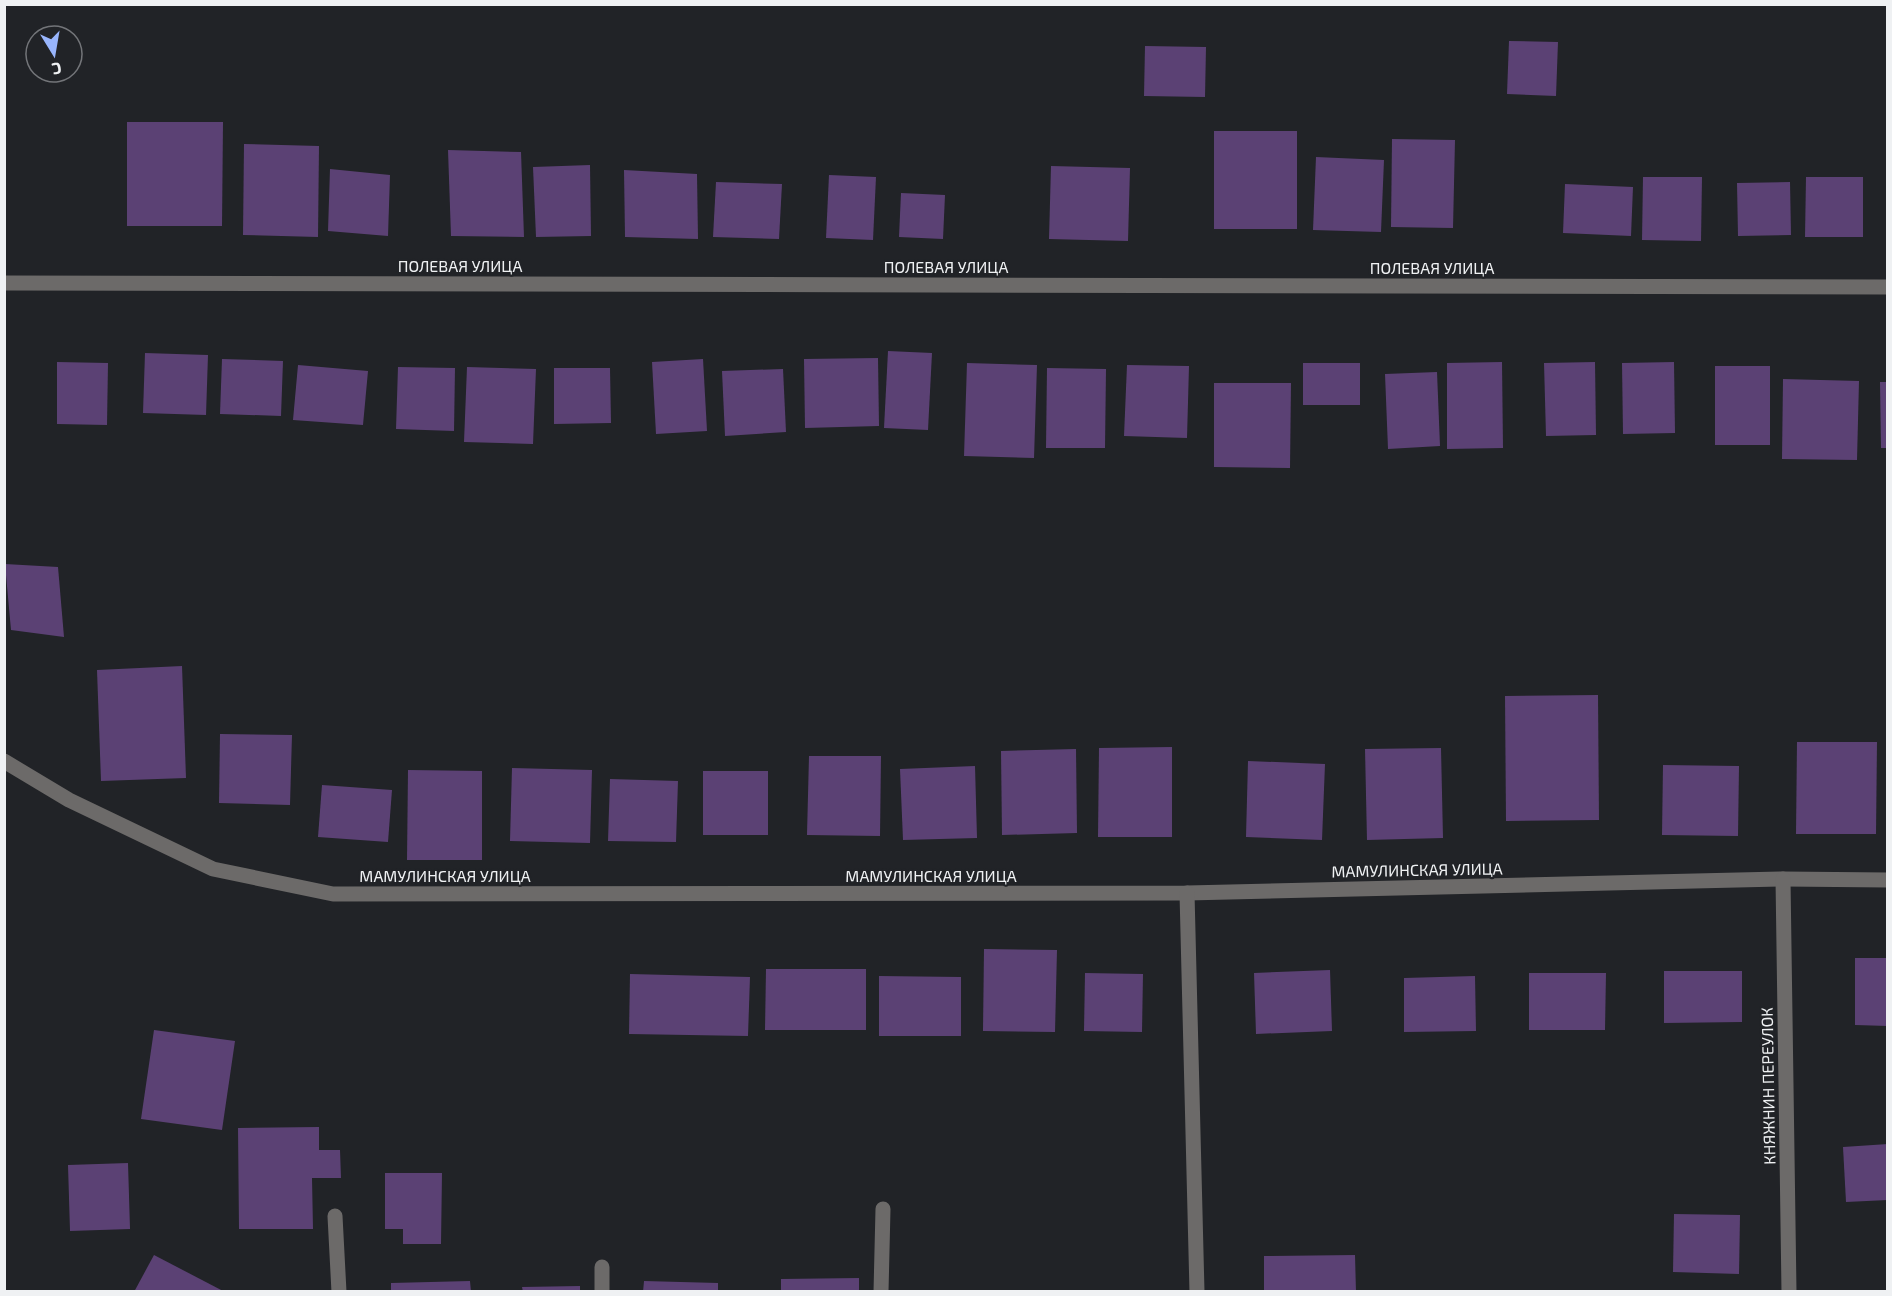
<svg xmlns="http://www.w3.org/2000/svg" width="1892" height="1296" viewBox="0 0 1892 1296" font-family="'Exo 2',sans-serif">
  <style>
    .building { fill: #5b4174 }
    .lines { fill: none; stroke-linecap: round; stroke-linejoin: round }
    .path { stroke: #717376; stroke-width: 4; stroke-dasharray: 4.5 3; stroke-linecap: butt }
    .lane { stroke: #6c6a69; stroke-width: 15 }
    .street { stroke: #6c6a69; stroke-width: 15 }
    .labels { text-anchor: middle; stroke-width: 4.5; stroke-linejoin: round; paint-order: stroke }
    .street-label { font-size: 16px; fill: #eff1f3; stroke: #212327 }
  </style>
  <rect width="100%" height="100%" fill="#212327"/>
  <g class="building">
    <path d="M1509,41L1558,42L1556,96L1507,94Z"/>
    <path d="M1145,46L1206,47L1205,97L1144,96Z"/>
    <path d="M127,122H223L222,226H127Z"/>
    <rect x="1214" y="131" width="83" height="98"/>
    <path d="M1392,139L1455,140L1453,228L1391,227Z"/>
    <path d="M244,144L319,146L318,237L243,235Z"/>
    <path d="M448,150L521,152L524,237L451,236Z"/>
    <path d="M1316,157L1384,160L1381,232L1313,230Z"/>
    <path d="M590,165L591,236L536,237L533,167Z"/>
    <path d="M1051,166L1130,168L1128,241L1049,239Z"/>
    <path d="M330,169L390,175L388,236L328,231Z"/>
    <path d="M624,170L697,174L698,239L625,237Z"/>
    <path d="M829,175L876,177L873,240L826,238Z"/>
    <path d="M1643,177H1702L1701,241L1642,240Z"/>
    <path d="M1806,177H1863V237H1805Z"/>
    <path d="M716,182L782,184L779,239L713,237Z"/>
    <path d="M1790,182L1791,235L1738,236L1737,183Z"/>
    <path d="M1565,184L1633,187L1631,236L1563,233Z"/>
    <path d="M901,193L945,195L943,239L899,237Z"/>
    <path d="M888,351L932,353L928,430L884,428Z"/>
    <path d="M145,353L208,355L206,415L143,413Z"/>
    <path d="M878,358L879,426L805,428L804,359Z"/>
    <path d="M222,359L283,361L281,416L220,414Z"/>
    <path d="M703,359L707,431L656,434L652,362Z"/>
    <path d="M57,362L108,363L107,425L57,424Z"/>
    <path d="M1502,362L1503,448L1447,449V363Z"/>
    <path d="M1595,362L1596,435L1546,436L1544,363Z"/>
    <path d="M1674,362L1675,433L1623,434L1622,363Z"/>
    <path d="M967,363L1037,365L1034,458L964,456Z"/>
    <rect x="1303" y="363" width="57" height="42"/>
    <path d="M298,365L368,371L363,425L293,420Z"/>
    <path d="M1127,365L1189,366L1187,438L1124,436Z"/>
    <rect x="1715" y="366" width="55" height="79"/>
    <path d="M398,367L455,368L454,431L396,429Z"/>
    <path d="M467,367L536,369L533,444L464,442Z"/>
    <path d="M554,368H610L611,423L554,424Z"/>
    <path d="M1047,368L1106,369L1105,448H1046Z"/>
    <path d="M783,369L786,432L725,436L722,371Z"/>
    <path d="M1437,372L1440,446L1388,449L1385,374Z"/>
    <path d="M1783,379L1859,381L1857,460L1782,459Z"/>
    <path d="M1880,382H1888V448H1881Z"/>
    <path d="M1214,383H1291L1290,468L1214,467Z"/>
    <path d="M5,564L58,567L64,637L11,630Z"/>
    <path d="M182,666L186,778L101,781L97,670Z"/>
    <path d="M1598,695L1599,820L1506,821L1505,696Z"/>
    <path d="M220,734L292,735L290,805L219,803Z"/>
    <path d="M1797,742H1877L1876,834H1796Z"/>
    <path d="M1172,747V837H1098L1099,748Z"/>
    <path d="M1441,748L1443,838L1367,840L1365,749Z"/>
    <path d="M1076,749L1077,833L1002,835L1001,751Z"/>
    <path d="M809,756H881L880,836L807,835Z"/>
    <path d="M1248,761L1325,764L1322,840L1246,837Z"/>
    <path d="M1663,765L1739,766L1738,836L1662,835Z"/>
    <path d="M975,766L977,838L903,840L900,769Z"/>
    <path d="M512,768L592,770L590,843L510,841Z"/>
    <path d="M408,770L482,771V860H407Z"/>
    <rect x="703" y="771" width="65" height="64"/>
    <path d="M610,779L678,781L676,842L608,841Z"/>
    <path d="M322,785L392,790L388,842L318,837Z"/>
    <path d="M984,949L1057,950L1055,1032L983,1031Z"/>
    <path d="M1855,958H1888V1026L1855,1025Z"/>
    <path d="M766,969H866V1030H765Z"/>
    <path d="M1330,970L1332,1031L1256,1034L1254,973Z"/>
    <path d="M1664,971H1742V1022L1664,1023Z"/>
    <path d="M1085,973L1143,974L1142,1032L1084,1031Z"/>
    <path d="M1529,973H1606L1605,1030H1529Z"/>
    <path d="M630,974L750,977L748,1036L629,1034Z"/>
    <path d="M879,976L961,977V1036H879Z"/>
    <path d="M1475,976L1476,1031L1404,1032V978Z"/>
    <path d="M154,1030L235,1041L222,1130L141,1119Z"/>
    <path d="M319,1127V1150H340L341,1178H312L313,1229H239L238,1128Z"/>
    <path d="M1888,1144V1200L1846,1202L1843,1147Z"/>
    <path d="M128,1163L130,1229L70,1231L68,1165Z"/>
    <path d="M385,1173H442L441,1244H403V1229H385Z"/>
    <path d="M1674,1214L1740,1215L1739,1274L1673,1272Z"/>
    <path d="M154,1255L225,1292H134Z"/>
    <path d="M1355,1255L1356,1292H1264V1256Z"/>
    <path d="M859,1278V1292H781V1279Z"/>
    <path d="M470,1281L471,1292H391V1283Z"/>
    <path d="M644,1281L718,1283V1292H643Z"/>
    <path d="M580,1286V1292H523L522,1287Z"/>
  </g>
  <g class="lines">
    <path class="path" d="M4,5L5,4"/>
    <g class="lane">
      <path d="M335,1216L339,1292"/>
      <path d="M602,1292V1267"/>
      <path d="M881,1292L883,1209"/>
    </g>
    <g class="street">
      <path d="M4,283L1888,287"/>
      <path d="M4,761L69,800L213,869L333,894L1187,893L1783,879L1888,880"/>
      <path d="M1783,879L1789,1292"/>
      <path d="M1187,893L1197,1292"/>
    </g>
  </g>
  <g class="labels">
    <g class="street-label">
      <text x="460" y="272">ПОЛЕВАЯ УЛИЦА</text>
      <text x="946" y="273">ПОЛЕВАЯ УЛИЦА</text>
      <text x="1432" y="274">ПОЛЕВАЯ УЛИЦА</text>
      <text transform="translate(1417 870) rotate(-1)" y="6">МАМУЛИНСКАЯ УЛИЦА</text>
      <text x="445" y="882">МАМУЛИНСКАЯ УЛИЦА</text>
      <text x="931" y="882">МАМУЛИНСКАЯ УЛИЦА</text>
      <text transform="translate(1768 1086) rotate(-91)" y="6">КНЯЖНИН ПЕРЕУЛОК</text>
    </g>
  </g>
  <rect width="1892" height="1296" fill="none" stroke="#eff1f3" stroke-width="12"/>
  <g transform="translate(54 54) rotate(169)"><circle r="28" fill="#212327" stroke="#737579" stroke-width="1.5"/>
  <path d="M0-4.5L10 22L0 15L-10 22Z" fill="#98b5fd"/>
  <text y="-9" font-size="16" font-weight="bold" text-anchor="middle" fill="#eff1f3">С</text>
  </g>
</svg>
